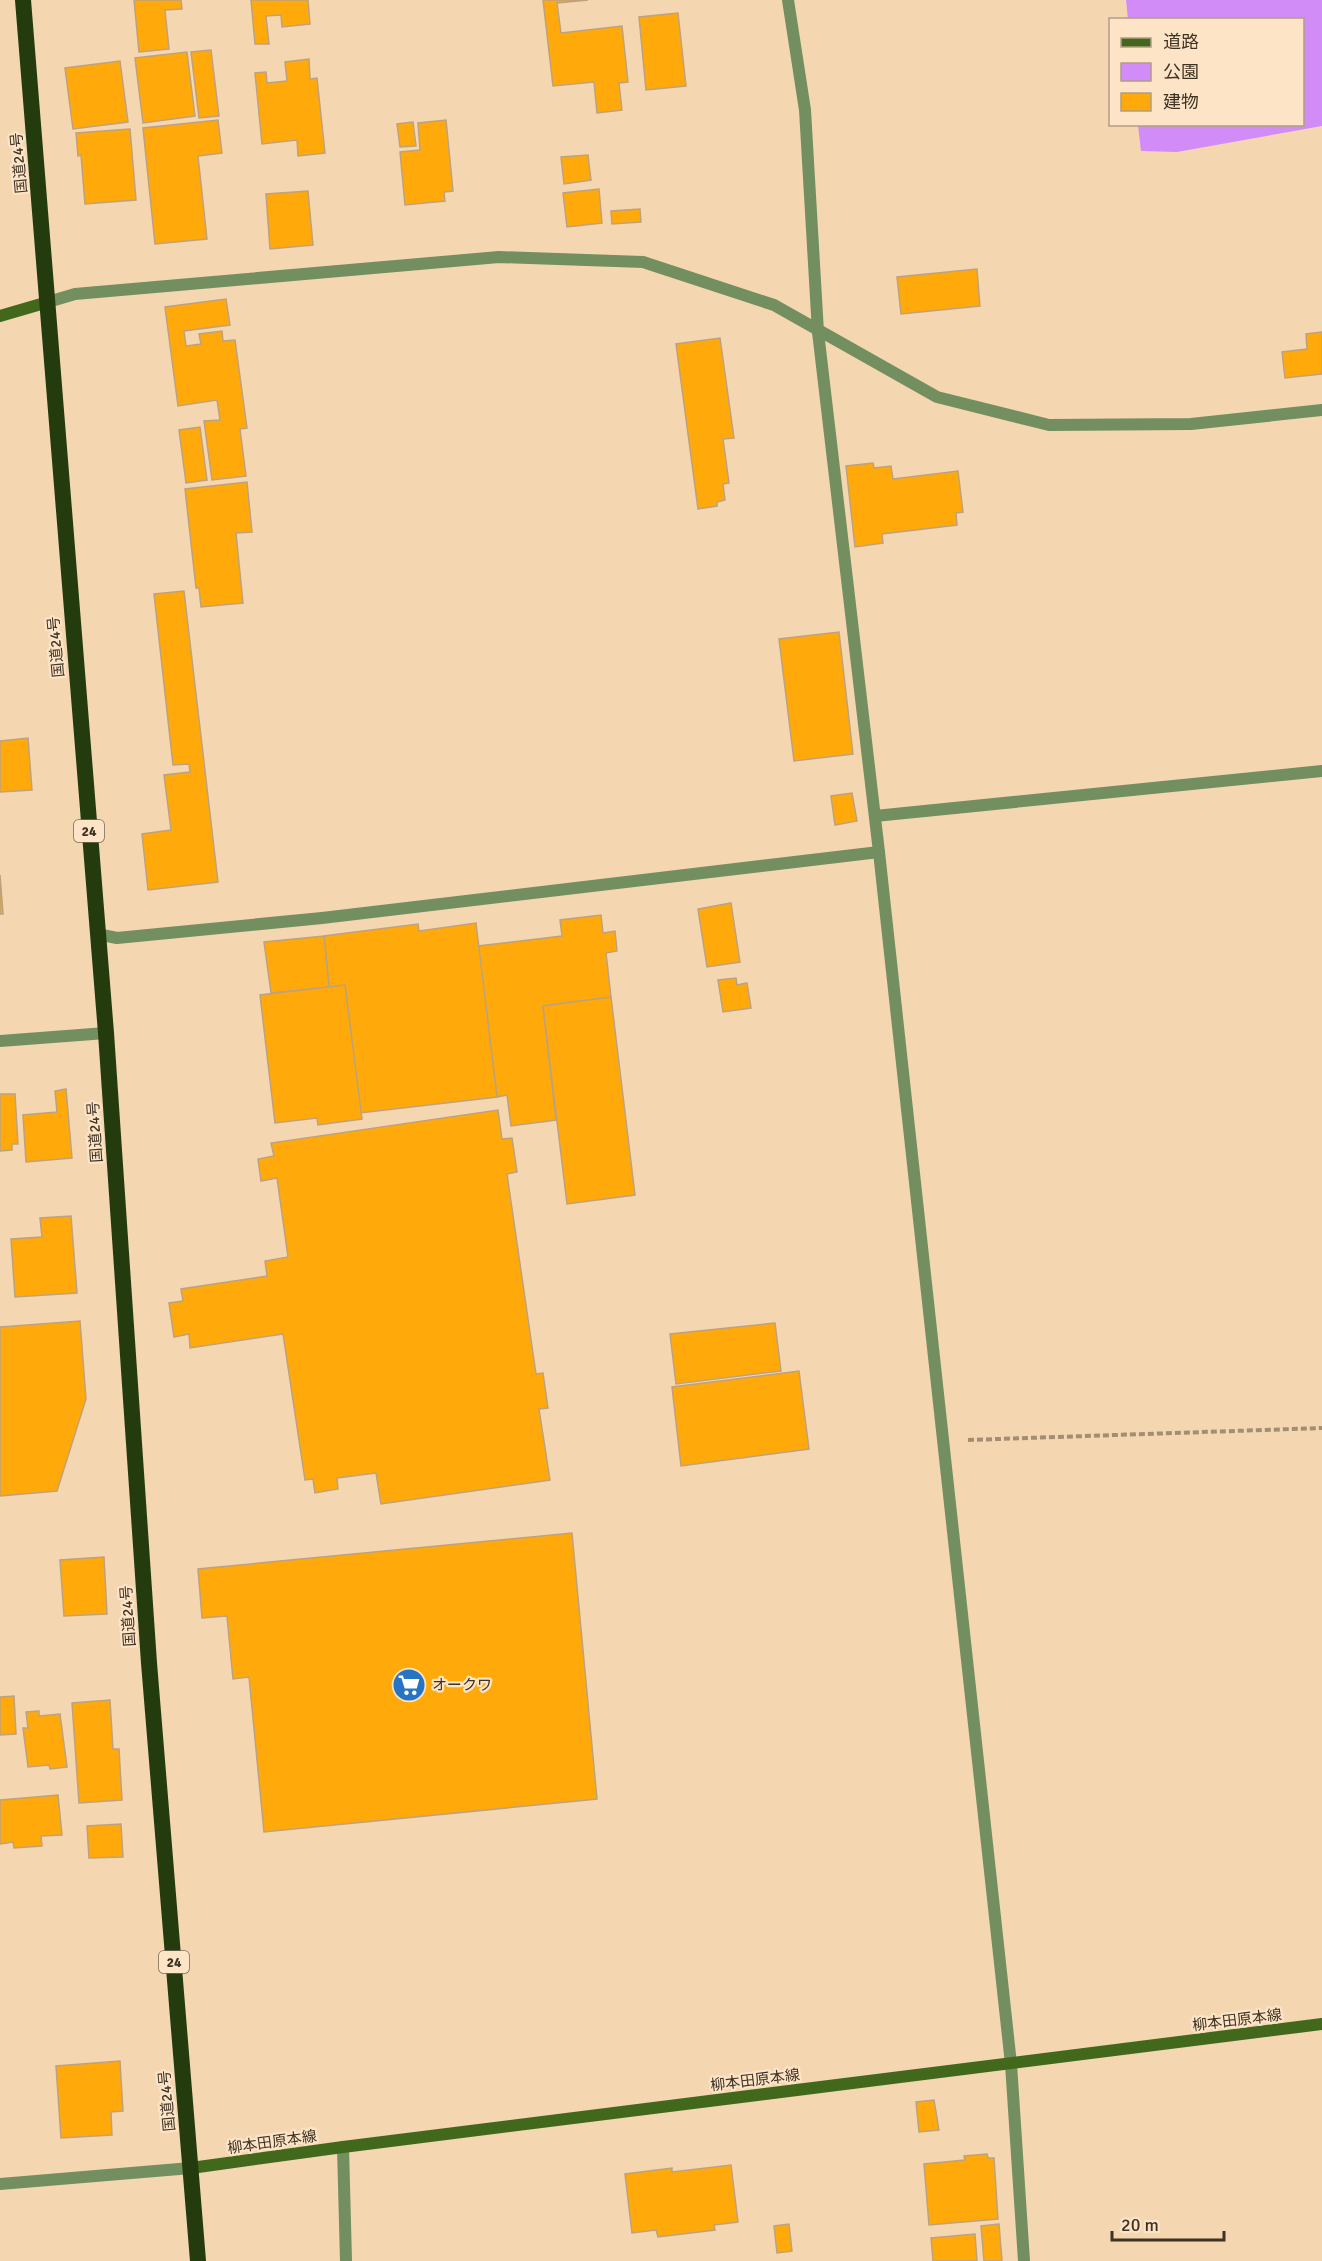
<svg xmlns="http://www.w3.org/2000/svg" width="1322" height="2261" viewBox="0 0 1322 2261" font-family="Signika,'Noto Sans JP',sans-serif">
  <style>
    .green { fill: #d18cf7 }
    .building { fill: #ffa90b; stroke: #bea27e; stroke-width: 1.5 }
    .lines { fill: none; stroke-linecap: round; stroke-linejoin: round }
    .path { stroke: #a48e73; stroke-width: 4; stroke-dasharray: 6 3; stroke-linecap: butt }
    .minor { stroke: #738f5f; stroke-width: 12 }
    .tertiary { stroke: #738f5f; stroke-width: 12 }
    .secondary { stroke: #42691b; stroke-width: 12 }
    .trunk { stroke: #243c0d; stroke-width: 16 }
    .labels { text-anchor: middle; stroke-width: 4.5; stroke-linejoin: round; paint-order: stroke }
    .shield { fill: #fde4c7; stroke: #786855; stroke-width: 1.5 }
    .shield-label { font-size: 14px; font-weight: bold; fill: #3f3324 }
    .street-label { font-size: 15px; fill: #3f3324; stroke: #fde4c7 }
    .poi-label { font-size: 15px; fill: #3f3324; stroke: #fde4c7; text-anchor: start }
  </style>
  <rect width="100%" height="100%" fill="#f4d6b1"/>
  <path class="green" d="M1126,0H1322V126L1177,152L1141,151L1138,125L1302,124V20L1128,19Z"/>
  <g class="building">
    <path d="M134,0H181L182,9L165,10L169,49L139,52Z"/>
    <path d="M251,0H308L310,24L282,27L281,15L266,16L269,44H255Z"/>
    <path d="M543,0H588L557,3L561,33L622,26L628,82L619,83L622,110L597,113L594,82L553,86Z"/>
    <path d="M678,13L686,86L646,90L639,17Z"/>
    <path d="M211,50L219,116L199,118L191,52Z"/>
    <path d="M187,52L195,116L143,123L135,58Z"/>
    <path d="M309,59L310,79L317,78L325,153L298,156L297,140L262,144L255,73L266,72L267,83L287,81L285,62Z"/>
    <path d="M120,61L128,122L73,129L65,68Z"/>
    <path d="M218,120L222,153L198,156L207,239L155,244L143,128Z"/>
    <path d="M446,120L453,191L444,192L445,201L405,205L400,152L420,150L418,123Z"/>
    <path d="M413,122L416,146L400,147L397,124Z"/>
    <path d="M130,129L136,200L85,204L81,155L78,156L76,133Z"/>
    <path d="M588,155L591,180L564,184L561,157Z"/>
    <path d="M599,189L602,223L567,227L563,193Z"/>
    <path d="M308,191L313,245L270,249L266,194Z"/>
    <path d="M640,209L641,222L612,224L611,211Z"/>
    <path d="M977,269L980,306L901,314L897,277Z"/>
    <path d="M226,299L230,325L184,331L186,346L201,344L199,334L222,331L223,341L235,340L247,428L240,429L246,476L212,480L204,421L220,420L217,400L178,406L165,307Z"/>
    <path d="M1322,332V374L1285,378L1282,352L1307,349L1306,334Z"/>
    <path d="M720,338L734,438L723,439L729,483L723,484L725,500L717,502V506L698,509L676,344Z"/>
    <path d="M200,427L207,480L186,483L179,430Z"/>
    <path d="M873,463L874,468L891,466L893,479L958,471L963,512L956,513L957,525L882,534L883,543L855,547L846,466Z"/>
    <path d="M247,482L252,532L236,533L243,603L201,607L199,588H196L185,489Z"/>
    <path d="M184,591L218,882L148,890L142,834L171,830L164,775L190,772L189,764L173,765L154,594Z"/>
    <path d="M839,632L853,754L794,761L779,639Z"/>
    <path d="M28,738L32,790L0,792V741Z"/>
    <path d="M852,793L857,821L835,825L831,796Z"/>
    <path d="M0,875L3,914H0Z"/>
    <path d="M731,903L740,962L707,967L698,909Z"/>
    <path d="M601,915L603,933L615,931L617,951L606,953L611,997L543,1006L556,1120L511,1126L507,1095L497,1097L478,946L562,936L560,920Z"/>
    <path d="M476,923L497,1097L360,1113L345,985L329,987L324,936L418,924L419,931Z"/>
    <path d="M324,936L329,987L271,993L264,942Z"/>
    <path d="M736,978L737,985L747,983L751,1008L723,1012L718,980Z"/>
    <path d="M345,985L362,1119L318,1125L317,1118L275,1123L260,995Z"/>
    <path d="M611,997L635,1195L567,1204L543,1006Z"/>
    <path d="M66,1089L72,1158L26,1162L23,1115L57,1112L55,1091Z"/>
    <path d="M0,1094H15L18,1144H12V1150L0,1151Z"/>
    <path d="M498,1110L502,1139L512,1138L517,1172L507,1174L536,1374L543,1373L548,1408L539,1409L550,1480L381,1504L376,1473L337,1478L338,1489L315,1493L313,1479L305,1480L283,1334L190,1348L189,1334L174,1337L169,1303L183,1301L181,1289L267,1276L265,1261L288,1257L277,1178L261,1181L258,1159L274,1156L271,1143Z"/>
    <path d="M71,1216L77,1293L15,1297L11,1239L42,1237L40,1218Z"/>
    <path d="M80,1321L86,1399L57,1491L0,1496V1327Z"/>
    <path d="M775,1323L781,1371L676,1384L670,1334Z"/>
    <path d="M799,1371L809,1449L681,1466L672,1387Z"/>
    <path d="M572,1533L597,1799L264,1832L249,1677L233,1679L227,1616L202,1618L198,1569Z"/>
    <path d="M104,1557L107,1614L64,1616L60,1560Z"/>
    <path d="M14,1696L16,1734L0,1735V1697Z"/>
    <path d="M110,1700L113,1749H119L122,1800L79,1803L72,1703Z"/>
    <path d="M39,1711V1716L60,1714L67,1767L50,1769L49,1765L28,1767L23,1728H28L26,1712Z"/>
    <path d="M58,1795L62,1835L41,1836L42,1846L14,1848L13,1842L0,1844V1800Z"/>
    <path d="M121,1824L123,1857L89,1858L87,1826Z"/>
    <path d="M120,2061L123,2111L111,2112L112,2135L61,2138L56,2066Z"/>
    <path d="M934,2100L939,2130L919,2132L916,2102Z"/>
    <path d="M987,2154L988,2158H994L998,2219L929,2225L924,2164L965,2160L964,2156Z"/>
    <path d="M731,2165L738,2222L714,2225L715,2230L658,2237L656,2230L632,2233L625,2174L672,2168V2172Z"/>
    <path d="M789,2224L792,2251L777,2253L774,2226Z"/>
    <path d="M999,2224L1002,2261H984L981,2226Z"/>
    <path d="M975,2234L977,2261H933L931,2238Z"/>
  </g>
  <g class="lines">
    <path class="path" d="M968,1440L1322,1428"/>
    <g class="minor">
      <path d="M788,0L805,110L818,332L879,852L1011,2064L1024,2261"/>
      <path d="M875,816L1322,771"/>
      <path d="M97,934L117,938L322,918L879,852"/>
      <path d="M0,1041L106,1033"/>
      <path d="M343,2147L346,2261"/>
      <path d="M0,2184L191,2168"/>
    </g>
    <path class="tertiary" d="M48,302L75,294L499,257L643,262L774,305L937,397L1049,425L1191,424L1322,410"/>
    <g class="secondary">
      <path d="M0,316L48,302"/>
      <path d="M191,2168L343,2147L1322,2024"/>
    </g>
    <path class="trunk" d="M23,0L106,1033L149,1663L198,2261"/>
  </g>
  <defs>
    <symbol id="supermarket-disc" viewBox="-11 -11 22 22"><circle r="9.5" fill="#2774c4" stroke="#fde4c7"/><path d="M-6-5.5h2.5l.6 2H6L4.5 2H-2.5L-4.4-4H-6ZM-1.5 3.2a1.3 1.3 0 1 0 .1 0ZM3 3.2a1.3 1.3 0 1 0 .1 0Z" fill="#fff"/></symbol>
  </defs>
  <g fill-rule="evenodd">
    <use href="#supermarket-disc" x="390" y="1666" width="38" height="38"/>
  </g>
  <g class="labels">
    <g class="shield">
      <rect x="74" y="820" width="30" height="22" rx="4.5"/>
      <rect x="159" y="1951" width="30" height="22" rx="4.5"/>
    </g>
    <g class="shield-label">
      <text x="89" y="836">24</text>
      <text x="174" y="1967">24</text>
    </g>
    <g class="street-label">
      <text transform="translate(19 163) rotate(-95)" y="5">国道24号</text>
      <text transform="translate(56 647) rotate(-95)" y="5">国道24号</text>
      <text transform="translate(95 1132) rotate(-94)" y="5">国道24号</text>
      <text transform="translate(128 1616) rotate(-94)" y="5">国道24号</text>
      <text transform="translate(1237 2020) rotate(-7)" y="5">柳本田原本線</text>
      <text transform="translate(755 2080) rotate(-7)" y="5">柳本田原本線</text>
      <text transform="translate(167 2101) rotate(-95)" y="5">国道24号</text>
      <text transform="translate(272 2142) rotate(-8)" y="5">柳本田原本線</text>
    </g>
    <g class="poi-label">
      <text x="432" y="1690">オークワ</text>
    </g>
  </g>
  <rect x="1109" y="18" width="195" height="108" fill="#fde4c7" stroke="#b19d86" stroke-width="1.5"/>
  <rect x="1121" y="38" width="30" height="9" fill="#42691b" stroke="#b19d86" stroke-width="1.5"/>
  <text x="1163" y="48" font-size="18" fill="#3f3324">道路</text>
  <rect x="1121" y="63" width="30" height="18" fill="#d18cf7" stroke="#b19d86" stroke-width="1.5"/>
  <text x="1163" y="78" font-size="18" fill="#3f3324">公園</text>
  <rect x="1121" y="93" width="30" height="18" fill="#ffa90b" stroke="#b19d86" stroke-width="1.5"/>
  <text x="1163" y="108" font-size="18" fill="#3f3324">建物</text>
  <path d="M1112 2231v9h112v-9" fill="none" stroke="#3f3324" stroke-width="3"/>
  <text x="1121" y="2231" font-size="18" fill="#3f3324" stroke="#fde4c7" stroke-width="4.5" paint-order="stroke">20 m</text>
</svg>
